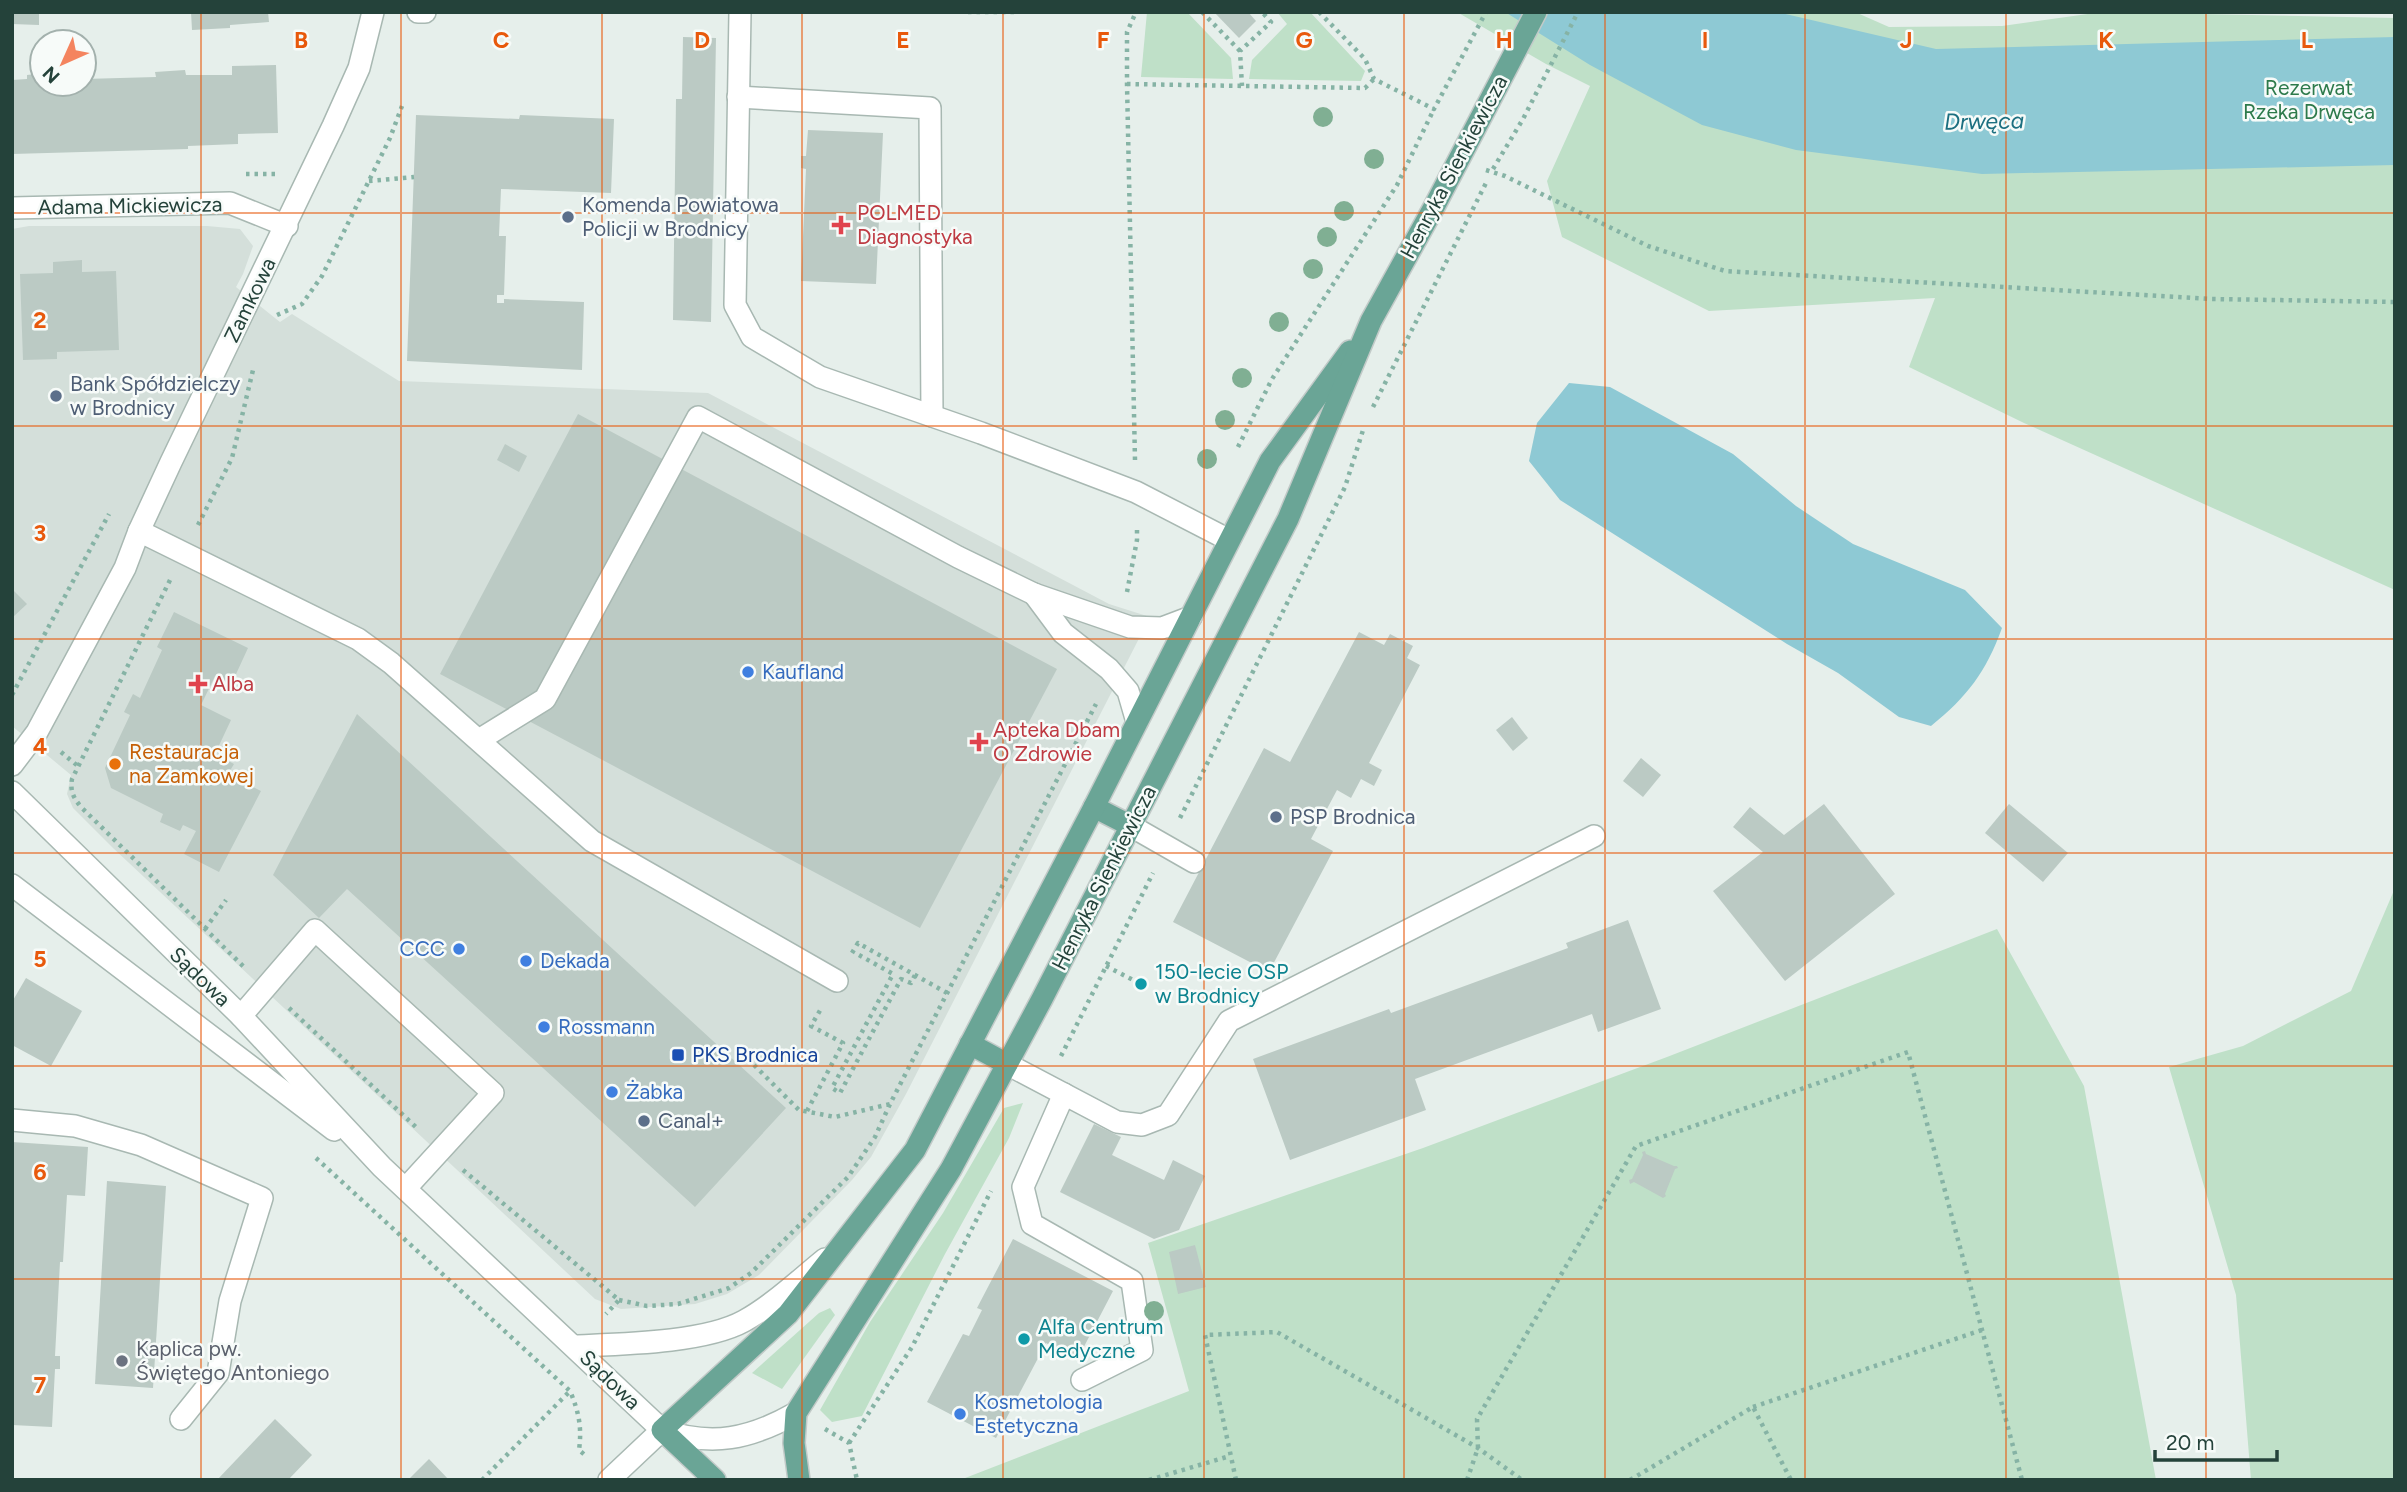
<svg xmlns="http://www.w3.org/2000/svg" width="2407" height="1492" viewBox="0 0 2407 1492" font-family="Figtree,sans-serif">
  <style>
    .built { fill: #d4dfda }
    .green { fill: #bfe0c8 }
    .water { fill: #8ec9d4 }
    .building { fill: #bbcac4 }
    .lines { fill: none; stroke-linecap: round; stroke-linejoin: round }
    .minor-casing { stroke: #a8b8b2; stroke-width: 24 }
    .major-casing { stroke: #c2cac8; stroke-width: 24 }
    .path { stroke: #86b3a5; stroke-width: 4.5; stroke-dasharray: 3.5 5; stroke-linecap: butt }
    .minor { stroke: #fff; stroke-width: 21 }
    .major { stroke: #6aa596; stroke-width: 21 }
    .tree { fill: #80af93 }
    .grid { fill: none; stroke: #e8590c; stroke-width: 2; stroke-opacity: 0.55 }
    .service-dot { fill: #5c6f8a; stroke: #f7fbf9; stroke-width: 2.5 }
    .health-dot { fill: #e0444e; stroke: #f7fbf9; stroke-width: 2.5 }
    .shop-dot { fill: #3f7fe0; stroke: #f7fbf9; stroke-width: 2.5 }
    .food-dot { fill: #e8710a; stroke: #f7fbf9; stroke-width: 2.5 }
    .culture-dot { fill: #0f9aa8; stroke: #f7fbf9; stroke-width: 2.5 }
    .transit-dot { fill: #1a4fb4; stroke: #f7fbf9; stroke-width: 2.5 }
    .worship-dot { fill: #6b7280; stroke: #f7fbf9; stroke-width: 2.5 }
    .labels { text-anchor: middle; stroke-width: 5; stroke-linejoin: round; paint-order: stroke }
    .park-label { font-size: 21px; fill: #2d7a4b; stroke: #f7fbf9 }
    .street-label { font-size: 21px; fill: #24423a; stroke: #f7fbf9 }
    .service-label { font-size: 21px; fill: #4e5e75; stroke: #f7fbf9; text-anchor: start }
    .health-label { font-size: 21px; fill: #be3a42; stroke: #f7fbf9; text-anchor: start }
    .shop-label { font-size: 21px; fill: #366cbe; stroke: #f7fbf9; text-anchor: start }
    .food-label { font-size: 21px; fill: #c56008; stroke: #f7fbf9; text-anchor: start }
    .culture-label { font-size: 21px; fill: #0d838f; stroke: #f7fbf9; text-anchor: start }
    .transit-label { font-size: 21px; fill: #164399; stroke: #f7fbf9; text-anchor: start }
    .worship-label { font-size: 21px; fill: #5b616d; stroke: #f7fbf9; text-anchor: start }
    .water-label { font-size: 23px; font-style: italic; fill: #1c6f80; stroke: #f7fbf9 }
    .grid-label { font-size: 23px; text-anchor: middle; font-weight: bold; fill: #e8590c; stroke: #f7fbf9; stroke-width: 5; stroke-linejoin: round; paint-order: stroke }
  </style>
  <rect width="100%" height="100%" fill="#e6efeb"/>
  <path class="built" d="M29,226H207L240,229L253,246L243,274L236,287L280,322L292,314L399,381L708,393L1109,604L1150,617L906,1094L871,1157L852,1180L759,1275L727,1294L695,1304L621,1309L595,1299L113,848L73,808L67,794L71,775L12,726V229Z"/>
  <g class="green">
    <path d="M1147,12H1187L1231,58L1233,79L1141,77Z"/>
    <path d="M1277,12H1310L1365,71L1361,81L1249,79L1252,60L1287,24Z"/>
    <path d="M1457,12H1855L1889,27L2002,26L2102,12L2395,18V590L2024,423L1909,367L1935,298L1709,311L1562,237L1547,181L1590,86L1546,64Z"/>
    <path d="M2395,888V1480H2251L2236,1295L2169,1067L2243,1046L2351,991Z"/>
    <path d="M1997,929L2084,1086L2156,1480H960L1189,1391L1148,1243L1423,1148L1667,1057Z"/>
    <path d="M1023,1103L1009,1138L945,1254L862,1416L832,1422L820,1410L870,1322L943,1213L1004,1108Z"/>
    <path d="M830,1308L835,1315L782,1389L752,1373L819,1313Z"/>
  </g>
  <g class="water">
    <path d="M1505,12H1777L1936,49L2395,37V165L1982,174L1796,150L1702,125L1590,65Z"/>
    <path d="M1569,383L1610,387L1733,454L1796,506L1853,544L1965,590L2002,628C1986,672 1967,697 1931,726L1899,717L1838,673L1787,644L1560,500L1529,461L1537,423Z"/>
  </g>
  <g class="building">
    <path d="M12,12H39V25L12,24Z"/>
    <path d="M191,12H268L269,22L230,25V28L192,30Z"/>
    <path d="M1214,12H1248L1256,21L1239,38Z"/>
    <path d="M683,37L716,38L711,322L673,320L676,99H682Z"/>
    <path d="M276,65L278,133L238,134V144L188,146V149L12,154V80L27,79V75L35,74V80L42,79V84H84V79L156,77L155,72L185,70L186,75H232V66Z"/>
    <path d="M416,115L519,119L520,115L614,119L611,193L501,189L499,236H506L504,295H497V303H504V299L584,302L582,370L407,361Z"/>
    <path d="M808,130L883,133L876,284L801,281L806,169L801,168V156H806Z"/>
    <path d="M82,260V272L116,271L119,350L57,352V359L23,360L20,274L53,273V262Z"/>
    <path d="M578,414L1057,669L920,928L440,674Z"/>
    <path d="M505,444L527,456L519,472L497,460Z"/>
    <path d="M12,589L27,604L12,618Z"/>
    <path d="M174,612L248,648L231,685L215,676L201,705L231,720L215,754L234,764L228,774L261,791L219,872L184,854L196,831L183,825L180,831L160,822L163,814L111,788L105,768L130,715L124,712L133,694L140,698L162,650L157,647Z"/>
    <path d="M1359,632L1384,645L1390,634L1413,646L1407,658L1420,665L1369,763L1382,770L1374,786L1361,779L1351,798L1337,790L1311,839L1333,851L1269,972L1173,922L1264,748L1290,762Z"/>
    <path d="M357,714L786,1108L695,1207L347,889L319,918L273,875Z"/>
    <path d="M1512,717L1528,738L1513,751L1496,730Z"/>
    <path d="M1641,758L1661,775L1643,797L1623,781Z"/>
    <path d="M1824,804L1895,894L1785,981L1713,891L1763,852L1733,827L1750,807L1784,835Z"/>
    <path d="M2009,804L2068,853L2043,882L1985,833Z"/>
    <path d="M1628,920L1661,1009L1598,1032L1592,1014L1415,1079L1426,1110L1290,1160L1253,1059L1389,1009L1391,1013L1568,948L1566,943Z"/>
    <path d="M26,978L82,1011L51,1066L12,1045V1002Z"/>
    <path d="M1094,1124L1121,1137L1112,1155L1164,1180L1173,1160L1205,1176L1179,1230L1154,1239L1060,1192Z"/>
    <path d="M12,1142L88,1147L85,1196L67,1195L63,1262H60L55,1356H60V1369H55L52,1427L12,1425Z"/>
    <path d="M1645,1151L1646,1154L1674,1166H1677L1678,1168L1675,1169L1665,1194L1666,1196L1663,1198L1634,1182L1630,1184L1629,1180L1632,1179L1643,1155L1642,1152Z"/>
    <path d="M107,1181L166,1186L153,1388L95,1384Z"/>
    <path d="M1013,1239L1113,1291L1077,1360L1046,1343L996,1438L927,1402L963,1334L969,1336L982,1310L977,1308Z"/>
    <path d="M1195,1245L1206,1287L1178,1294L1169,1252Z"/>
    <path d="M275,1419L312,1455L288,1480H217Z"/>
    <path d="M429,1459L449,1480H408Z"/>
  </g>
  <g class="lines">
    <defs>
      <g id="minor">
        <path d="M418,12H425"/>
        <path d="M740,12L735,305L752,337L820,377L981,433L1136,492L1229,540"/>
        <path d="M738,97L930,108L932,416"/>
        <path d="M12,208L230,203L287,226"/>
        <path d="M139,531L358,639L391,663L592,841L837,981"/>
        <path d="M1034,594L1063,633L1109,669L1128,691L1137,722"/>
        <path d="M479,740L545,699L698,417L958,557L1034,594L1130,627L1162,628L1191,617"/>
        <path d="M12,765L37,732L125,568L139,531L171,462L333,126L359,68L373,12"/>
        <path d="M12,792L241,1016L382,1167L662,1430C712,1447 750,1439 796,1413"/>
        <path d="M1131,826L1194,862"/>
        <path d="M12,885L334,1130"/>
        <path d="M241,1016L315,930L493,1093L406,1188"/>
        <path d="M1007,1064L1117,1122L1142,1125L1168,1115L1229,1021L1594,836"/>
        <path d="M1064,1094L1023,1187L1032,1224L1132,1281L1142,1350L1082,1380"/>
        <path d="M12,1120L75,1126L141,1145L262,1198L230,1301L218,1373L181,1419"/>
        <path d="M575,1346C621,1344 704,1343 744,1321C773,1305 799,1280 825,1259"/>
        <path d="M609,1480L662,1430"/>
      </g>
      <g id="major">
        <path d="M1094,807L1131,826"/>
        <path d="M970,1044L1007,1064"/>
        <path d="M715,1480L662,1430L788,1314L915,1150L1094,807L1270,461L1350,351"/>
        <path d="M799,1480L794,1443L796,1413L951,1169L1042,999L1288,519L1371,321L1434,207L1536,12"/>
      </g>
    </defs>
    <use href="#minor" class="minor-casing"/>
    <use href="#major" class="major-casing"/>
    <g class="path">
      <path d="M968,12H1017"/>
      <path d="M1202,12L1240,51"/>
      <path d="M1319,12L1365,59L1374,79L1434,109L1486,12"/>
      <path d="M1127,84L1365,88L1374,79"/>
      <path d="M1242,86L1240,51L1271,22L1262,12"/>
      <path d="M1493,169L1523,119L1578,12"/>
      <path d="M1486,170L1505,176L1648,246L1725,271L2212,299L2395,302"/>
      <path d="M246,174H276"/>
      <path d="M369,181L414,177"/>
      <path d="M277,315L302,304L322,276L390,138L402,106"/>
      <path d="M1373,407L1486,183"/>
      <path d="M1238,447L1272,379L1397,185L1434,109"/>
      <path d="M1135,460L1127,84V32L1136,12"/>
      <path d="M198,525L232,458L253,370"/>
      <path d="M170,580L72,779C70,791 73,797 81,807L244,967"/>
      <path d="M1127,592L1137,540V528"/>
      <path d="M12,695L109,514"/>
      <path d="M61,752L79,767"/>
      <path d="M1180,818L1345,487L1364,427"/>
      <path d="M205,929L226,900"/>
      <path d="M852,953L858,943L947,993"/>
      <path d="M859,955L893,974L832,1088L840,1093L901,979L911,983L915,975"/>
      <path d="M1106,966L1137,982"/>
      <path d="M289,1008L418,1129"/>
      <path d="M1061,1056L1153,873"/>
      <path d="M748,1059L799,1110L835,1117L890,1104"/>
      <path d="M807,1111L843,1043L811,1026L822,1007"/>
      <path d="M316,1158L570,1391C579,1412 582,1428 579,1450L586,1456"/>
      <path d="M463,1170L619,1300L606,1314"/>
      <path d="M619,1300L647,1306L678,1304L729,1288L751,1273L848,1177L875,1137L890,1104L1096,704"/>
      <path d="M1753,1407L1982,1330"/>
      <path d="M825,1429L849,1443L857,1480"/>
      <path d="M849,1443L912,1347L991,1191"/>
      <path d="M482,1480L570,1391"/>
      <path d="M1149,1480L1230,1456"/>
      <path d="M1236,1480L1205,1335L1277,1332L1478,1448L1522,1480"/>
      <path d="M1467,1480L1478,1448L1477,1419L1636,1146L1908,1052L2022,1480"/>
      <path d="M1630,1480L1753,1407L1791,1480"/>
    </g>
    <use href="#minor" class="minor"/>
    <use href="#major" class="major"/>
  </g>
  <g class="tree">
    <circle cx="1323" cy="117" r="10"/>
    <circle cx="1374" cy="159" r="10"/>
    <circle cx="1344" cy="211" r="10"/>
    <circle cx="1327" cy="237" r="10"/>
    <circle cx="1313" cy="269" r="10"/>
    <circle cx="1279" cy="322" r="10"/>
    <circle cx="1242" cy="378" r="10"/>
    <circle cx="1225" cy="420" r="10"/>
    <circle cx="1207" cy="459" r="10"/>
    <circle cx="1154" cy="1311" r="10"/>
  </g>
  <path class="grid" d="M201,12V1480M401,12V1480M602,12V1480M802,12V1480M1003,12V1480M1204,12V1480M1404,12V1480M1605,12V1480M1805,12V1480M2006,12V1480M2206,12V1480M12,213H2395M12,426H2395M12,639H2395M12,853H2395M12,1066H2395M12,1279H2395"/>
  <g class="service-dot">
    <circle cx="568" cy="217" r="7"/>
    <circle cx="56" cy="396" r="7"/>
    <circle cx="1276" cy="817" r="7"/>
    <circle cx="644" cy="1121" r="7"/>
  </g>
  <g class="health-dot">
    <path d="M837.5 214.5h7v7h7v7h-7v7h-7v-7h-7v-7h7z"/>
    <path d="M194.5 673.5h7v7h7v7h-7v7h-7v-7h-7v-7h7z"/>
    <path d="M975.5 731.5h7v7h7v7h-7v7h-7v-7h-7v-7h7z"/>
  </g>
  <g class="shop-dot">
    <circle cx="748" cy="672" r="7"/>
    <circle cx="459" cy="949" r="7"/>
    <circle cx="526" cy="961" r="7"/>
    <circle cx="544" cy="1027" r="7"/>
    <circle cx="612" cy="1092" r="7"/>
    <circle cx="960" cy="1414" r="7"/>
  </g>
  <circle class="food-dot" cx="115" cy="764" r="7"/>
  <g class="culture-dot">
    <circle cx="1141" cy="984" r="7"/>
    <circle cx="1024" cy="1339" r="7"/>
  </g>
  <rect class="transit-dot" x="671" y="1048" width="14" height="14" rx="3.5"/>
  <circle class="worship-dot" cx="122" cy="1361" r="7"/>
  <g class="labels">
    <g class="park-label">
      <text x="2309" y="95">Rezerwat<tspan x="2309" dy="24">Rzeka Drwęca</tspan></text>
    </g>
    <g class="street-label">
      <text transform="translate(1454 167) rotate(-62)" y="7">Henryka Sienkiewicza</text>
      <text transform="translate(130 206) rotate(-1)" y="7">Adama Mickiewicza</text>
      <text transform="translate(250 300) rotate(-64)" y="7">Zamkowa</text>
      <text transform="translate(1104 878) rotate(-63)" y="7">Henryka Sienkiewicza</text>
      <text transform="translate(200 977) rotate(44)" y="7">Sądowa</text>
      <text transform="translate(610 1380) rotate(44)" y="7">Sądowa</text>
    </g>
    <g class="service-label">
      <text x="582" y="212">Komenda Powiatowa<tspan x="582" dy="24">Policji w Brodnicy</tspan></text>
      <text x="70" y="391">Bank Spółdzielczy<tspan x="70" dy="24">w Brodnicy</tspan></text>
      <text x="1290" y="824">PSP Brodnica</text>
      <text x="658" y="1128">Canal+</text>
    </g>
    <g class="health-label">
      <text x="857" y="220">POLMED<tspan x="857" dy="24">Diagnostyka</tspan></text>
      <text x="212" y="691">Alba</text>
      <text x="993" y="737">Apteka Dbam<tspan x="993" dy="24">O Zdrowie</tspan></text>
    </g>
    <g class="shop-label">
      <text x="762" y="679">Kaufland</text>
      <text x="445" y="956" text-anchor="end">CCC</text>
      <text x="540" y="968">Dekada</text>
      <text x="558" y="1034">Rossmann</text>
      <text x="626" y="1099">Żabka</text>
      <text x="974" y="1409">Kosmetologia<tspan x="974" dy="24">Estetyczna</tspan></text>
    </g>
    <g class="food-label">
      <text x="129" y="759">Restauracja<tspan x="129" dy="24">na Zamkowej</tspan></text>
    </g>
    <g class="culture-label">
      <text x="1155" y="979">150-lecie OSP<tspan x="1155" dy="24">w Brodnicy</tspan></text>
      <text x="1038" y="1334">Alfa Centrum<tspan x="1038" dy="24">Medyczne</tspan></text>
    </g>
    <g class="transit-label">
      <text x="692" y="1062">PKS Brodnica</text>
    </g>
    <g class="worship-label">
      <text x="136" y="1356">Kaplica pw.<tspan x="136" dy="24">Świętego Antoniego</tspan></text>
    </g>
    <g class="water-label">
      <text transform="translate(1984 121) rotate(-1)" y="8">Drwęca</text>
    </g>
  </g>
  <g class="grid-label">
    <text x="301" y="48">B</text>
    <text x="501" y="48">C</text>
    <text x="702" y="48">D</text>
    <text x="903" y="48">E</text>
    <text x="1103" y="48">F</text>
    <text x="1304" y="48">G</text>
    <text x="1504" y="48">H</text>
    <text x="1705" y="48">I</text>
    <text x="1906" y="48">J</text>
    <text x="2106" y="48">K</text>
    <text x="2307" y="48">L</text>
    <text x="40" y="328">2</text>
    <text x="40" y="541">3</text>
    <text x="40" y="754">4</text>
    <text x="40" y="967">5</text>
    <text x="40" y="1180">6</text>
    <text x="40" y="1393">7</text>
  </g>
  <rect width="2407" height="1492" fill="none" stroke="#24423a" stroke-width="28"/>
  <g transform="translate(63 63) rotate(225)"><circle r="33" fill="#f7fbf9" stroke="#a3b1ad" stroke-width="2"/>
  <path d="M0-5L12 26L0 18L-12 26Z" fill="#f4845f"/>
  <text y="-10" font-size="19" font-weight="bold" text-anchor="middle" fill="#24423a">N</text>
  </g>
  <path d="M2155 1450v10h122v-10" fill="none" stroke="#24423a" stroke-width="3.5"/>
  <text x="2166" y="1450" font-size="21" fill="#24423a" stroke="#f7fbf9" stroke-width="5" paint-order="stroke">20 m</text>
</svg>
